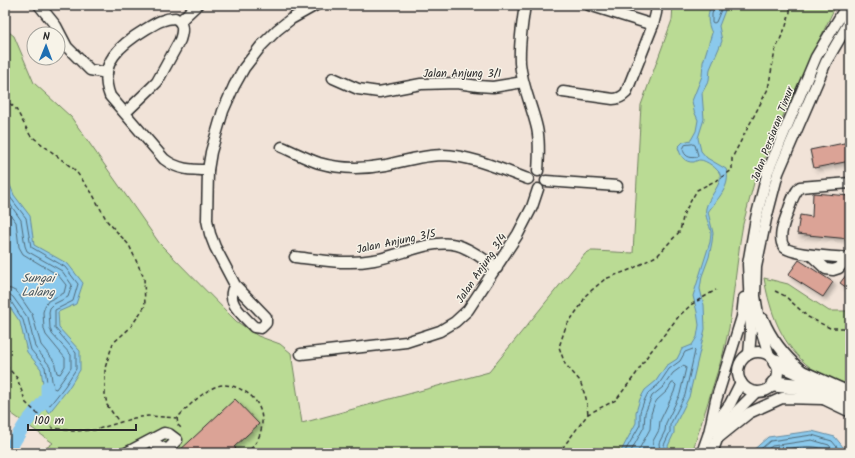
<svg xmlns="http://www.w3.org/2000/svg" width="855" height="458" viewBox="0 0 855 458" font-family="Kalam,sans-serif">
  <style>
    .green { fill: #badb94; stroke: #728360 }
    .water { fill: #8bc9ec; stroke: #658a9f }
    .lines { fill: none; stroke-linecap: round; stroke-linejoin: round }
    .shore { stroke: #516a78; stroke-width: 1 }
    .river { stroke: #8bc9ec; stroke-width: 13 }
    .building { fill: #dba396; stroke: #2b2b2b; filter: url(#shadow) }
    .minor-casing { stroke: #2b2b2b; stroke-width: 13 }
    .highway-casing { stroke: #2b2b2b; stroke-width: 18 }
    .path { stroke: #2b2b2b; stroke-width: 1.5; stroke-dasharray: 4 3; stroke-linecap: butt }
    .minor { stroke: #f7f3e8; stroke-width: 10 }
    .highway { stroke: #f7f3e8; stroke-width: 15 }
    .labels { text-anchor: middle; stroke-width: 3; stroke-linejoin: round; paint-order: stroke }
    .street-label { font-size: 11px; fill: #2b2b2b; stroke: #f7f3e8 }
    .water-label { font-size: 12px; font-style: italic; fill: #43525b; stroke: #f7f3e8 }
  </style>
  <defs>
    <filter id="shadow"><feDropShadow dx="3" dy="3" stdDeviation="2" flood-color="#0004"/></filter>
  </defs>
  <rect width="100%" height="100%" fill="#f1e3d8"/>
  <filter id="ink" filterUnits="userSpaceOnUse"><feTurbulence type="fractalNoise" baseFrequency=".025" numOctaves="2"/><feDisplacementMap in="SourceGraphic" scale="8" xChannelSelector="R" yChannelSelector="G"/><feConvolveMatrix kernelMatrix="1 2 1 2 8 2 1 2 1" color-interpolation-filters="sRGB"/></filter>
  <g filter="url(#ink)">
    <g class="green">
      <path d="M673,5H836L784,114L754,183L743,224L740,242L729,328L723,354L692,453H39L53,443L5,409V29L14,36L34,83L71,117L160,244L236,321L258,336L280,344L291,353L302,423L489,372L585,254L590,251H595L633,253L641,105L672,20Z"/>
      <path d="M764,278L788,284L829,311H850V387C838,381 821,376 811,368C782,346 770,313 764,278Z"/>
    </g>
    <g class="water">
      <path d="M711,5H727L719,26L722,41L710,69L709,80L702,93L704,119L698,138L701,151L707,158L726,169C732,186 717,199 708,212L713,233L712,242L709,257L702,276L700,289L704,305L705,329L689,397L674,427V433L668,446L670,453H620L636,423V412L640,399L645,390L656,381L666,366L677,359L682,349L692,345L697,337L699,325L697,312L693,296L710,242C710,239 711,235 711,232C710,225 704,216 706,208C708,198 723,183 720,174C718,169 706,160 700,160C698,160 696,161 694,162C684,163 680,155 678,147L683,142L691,140L696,131L698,120L694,111L692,101L702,76L703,62L712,33C707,23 707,15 711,5Z"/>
      <path d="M5,173L14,195L30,216L34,245L68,264L83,283L76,304L58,312L59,328L80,351V370L68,389L49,413L43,406L44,391L41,369L27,352L20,322L5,300Z"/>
      <path d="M812,431L835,437L848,453H750L768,437Z"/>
    </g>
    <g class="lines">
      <g class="shore">
        <path d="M715,5L712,14V22L714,23L716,22L723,5"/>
        <path d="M693,144L695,145L698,155L697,157C690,159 684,156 683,149L685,145Z"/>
        <path d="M5,184L10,197L26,218L31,247L65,267L78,284L73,301L55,310V328L76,353V369L65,386L50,405L47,403L48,390L45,367L31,350L23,320L10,300L5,299"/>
        <path d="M5,197L21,220L25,246L27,251L62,271L72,285L68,297L54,304L50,308L49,312L50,328L52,334L71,355V368L56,389L53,388L50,366L35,347L28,318L13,297L9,294H5"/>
        <path d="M5,208L16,222L19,247L23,254L58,275L66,285L64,293L48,301L45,306L43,312L44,329L46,335L65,358V366L60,374L57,373L54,361L41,345L32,314L17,292L11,289L5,288"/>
        <path d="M624,453L640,425V412L644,401L648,393L659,384L669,369L680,361L685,352L693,349L695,351L685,395L670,425V432L664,445L665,453"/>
        <path d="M630,453L644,427L645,413L652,396L663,387L673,373L684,365L686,368L680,394L666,423L665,431L659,443L660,453"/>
        <path d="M637,453L650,429L651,414L654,405L657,400L667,391L672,383H674L676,385L674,392L660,421L659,430L653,441L654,453"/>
        <path d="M756,453L770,441L812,435L832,441L842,453"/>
        <path d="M763,453L772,446L812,440L829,445L835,453"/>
        <path d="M773,453L775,451C788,449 819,441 828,453"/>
      </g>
      <path class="river" d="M5,447L12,445L25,424L47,397V387"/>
    </g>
    <g class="building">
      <path d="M849,142L850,161L814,168L810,150Z"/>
      <path d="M813,193L850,196V239L797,234L800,215L812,217Z"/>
      <path d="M799,260L833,282L823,297L788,275Z"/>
      <path d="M850,270V290L840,283Z"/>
      <path d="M235,399L259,424L234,447L236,448L231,453H177Z"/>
    </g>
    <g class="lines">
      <defs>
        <g id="minor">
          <path d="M39,5L56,26L67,47L90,70L107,73"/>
          <path d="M525,5C522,24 519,44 520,63C522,86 532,106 537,128C540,142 539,157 538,171"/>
          <path d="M589,5L653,25"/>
          <path d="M180,21L197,5"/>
          <path d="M333,78L358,89L379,92L421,84L457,83L478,86L493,87L523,82"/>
          <path d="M563,92L613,99C619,99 622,97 626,93L653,25L656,13L657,5"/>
          <path d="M125,113L151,88L157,82L180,40C183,31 184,23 175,18C164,18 156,23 146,29C121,44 97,63 110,96L164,159C178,170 191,170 208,170"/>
          <path d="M282,147C294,152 307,159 319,163C340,169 364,169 386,165C405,161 423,155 443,155C473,156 500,169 528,179"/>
          <path d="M546,181L617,186"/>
          <path d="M850,183L800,187C792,195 790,207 786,217C783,225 778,239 784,247C791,255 838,257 850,258"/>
          <path d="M811,255L826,269L833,270L839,268L847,258"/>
          <path d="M295,257C321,260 347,265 374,260C399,256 432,238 457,245C472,249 484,260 497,268"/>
          <path d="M235,285C224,302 243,315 254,327L261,328L266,323V317L235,285L215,247L210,234L207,220L208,170L211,152L223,111L234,86L244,68L261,46L277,30L291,19L316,5"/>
          <path d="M763,319C771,339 785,356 801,370"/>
          <circle cx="758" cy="372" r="20"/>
          <path d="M301,354L406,342L440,331L455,322L468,310L518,234L532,207L538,189"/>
          <path d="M749,354L751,331L748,264L756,218L768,171L816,57L847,5"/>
          <path d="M769,355L760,326L755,296L756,267L766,219L778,173L826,62L850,21"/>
          <path d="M709,433L716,400L742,317L744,298"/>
          <path d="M718,438L749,413L782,398L823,399"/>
          <path d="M126,453L164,433L169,434L177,440L168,449H165L150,441"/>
          <path d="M702,453L709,433L730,404L741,382"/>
          <path d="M712,453L720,431L739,409L756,392"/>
        </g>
        <g id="highway">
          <path d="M776,362L850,395"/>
          <path d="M774,384L804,387L850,409"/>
        </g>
      </defs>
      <use href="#minor" class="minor-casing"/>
      <use href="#highway" class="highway-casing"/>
      <g class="path">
        <path d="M5,99L16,109L30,135L75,170L92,193L107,221L129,245L144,278L145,306L130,328L113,343L105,368V394L107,405L119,422"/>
        <path d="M775,291L785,296L808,317L830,328H850"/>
        <path d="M5,367L8,368L17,378L26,403L53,428L73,431L95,430L134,418L148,416L177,418C188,407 208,385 224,385C230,385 237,387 242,390C268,402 268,437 246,453"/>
        <path d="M588,414L586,398L580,381L565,364L559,347L566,326L581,305L586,295L605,279L632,269L658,255L680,231L684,213L697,190L719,179L732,170V158L768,89L775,51L786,26L790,12V5"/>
        <path d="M177,418L178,425L182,429"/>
        <path d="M557,453L561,450L588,414L616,400L636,374L648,355L679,316L692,304L716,290"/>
      </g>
      <use href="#minor" class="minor"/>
      <use href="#highway" class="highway"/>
    </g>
  </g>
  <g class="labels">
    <g class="street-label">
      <text x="462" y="77">Jalan Anjung 3/1</text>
      <text transform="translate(772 134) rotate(-69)" y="4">Jalan Persiaran Timur</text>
      <text transform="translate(396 241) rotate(-12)" y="4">Jalan Anjung 3/5</text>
      <text transform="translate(481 268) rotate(-56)" y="4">Jalan Anjung 3/4</text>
    </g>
    <g class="water-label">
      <text x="38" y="282">Sungai<tspan x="38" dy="14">Lalang</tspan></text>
    </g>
  </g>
  <rect width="855" height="458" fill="none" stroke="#f7f3e8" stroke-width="20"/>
  <rect x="10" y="10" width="835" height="438" fill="none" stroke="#2b2b2b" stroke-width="1.5" filter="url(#ink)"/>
  <g transform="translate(46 46) rotate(1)"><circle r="19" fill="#f7f3e8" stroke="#a5a39c"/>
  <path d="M0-3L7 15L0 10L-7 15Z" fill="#1f6fb2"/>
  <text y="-6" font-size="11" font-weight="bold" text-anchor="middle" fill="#2b2b2b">N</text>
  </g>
  <path d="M28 424v6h108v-6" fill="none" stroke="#2b2b2b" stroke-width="2"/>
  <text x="34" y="424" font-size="12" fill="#2b2b2b" stroke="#f7f3e8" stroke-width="3" paint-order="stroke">100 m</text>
</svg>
